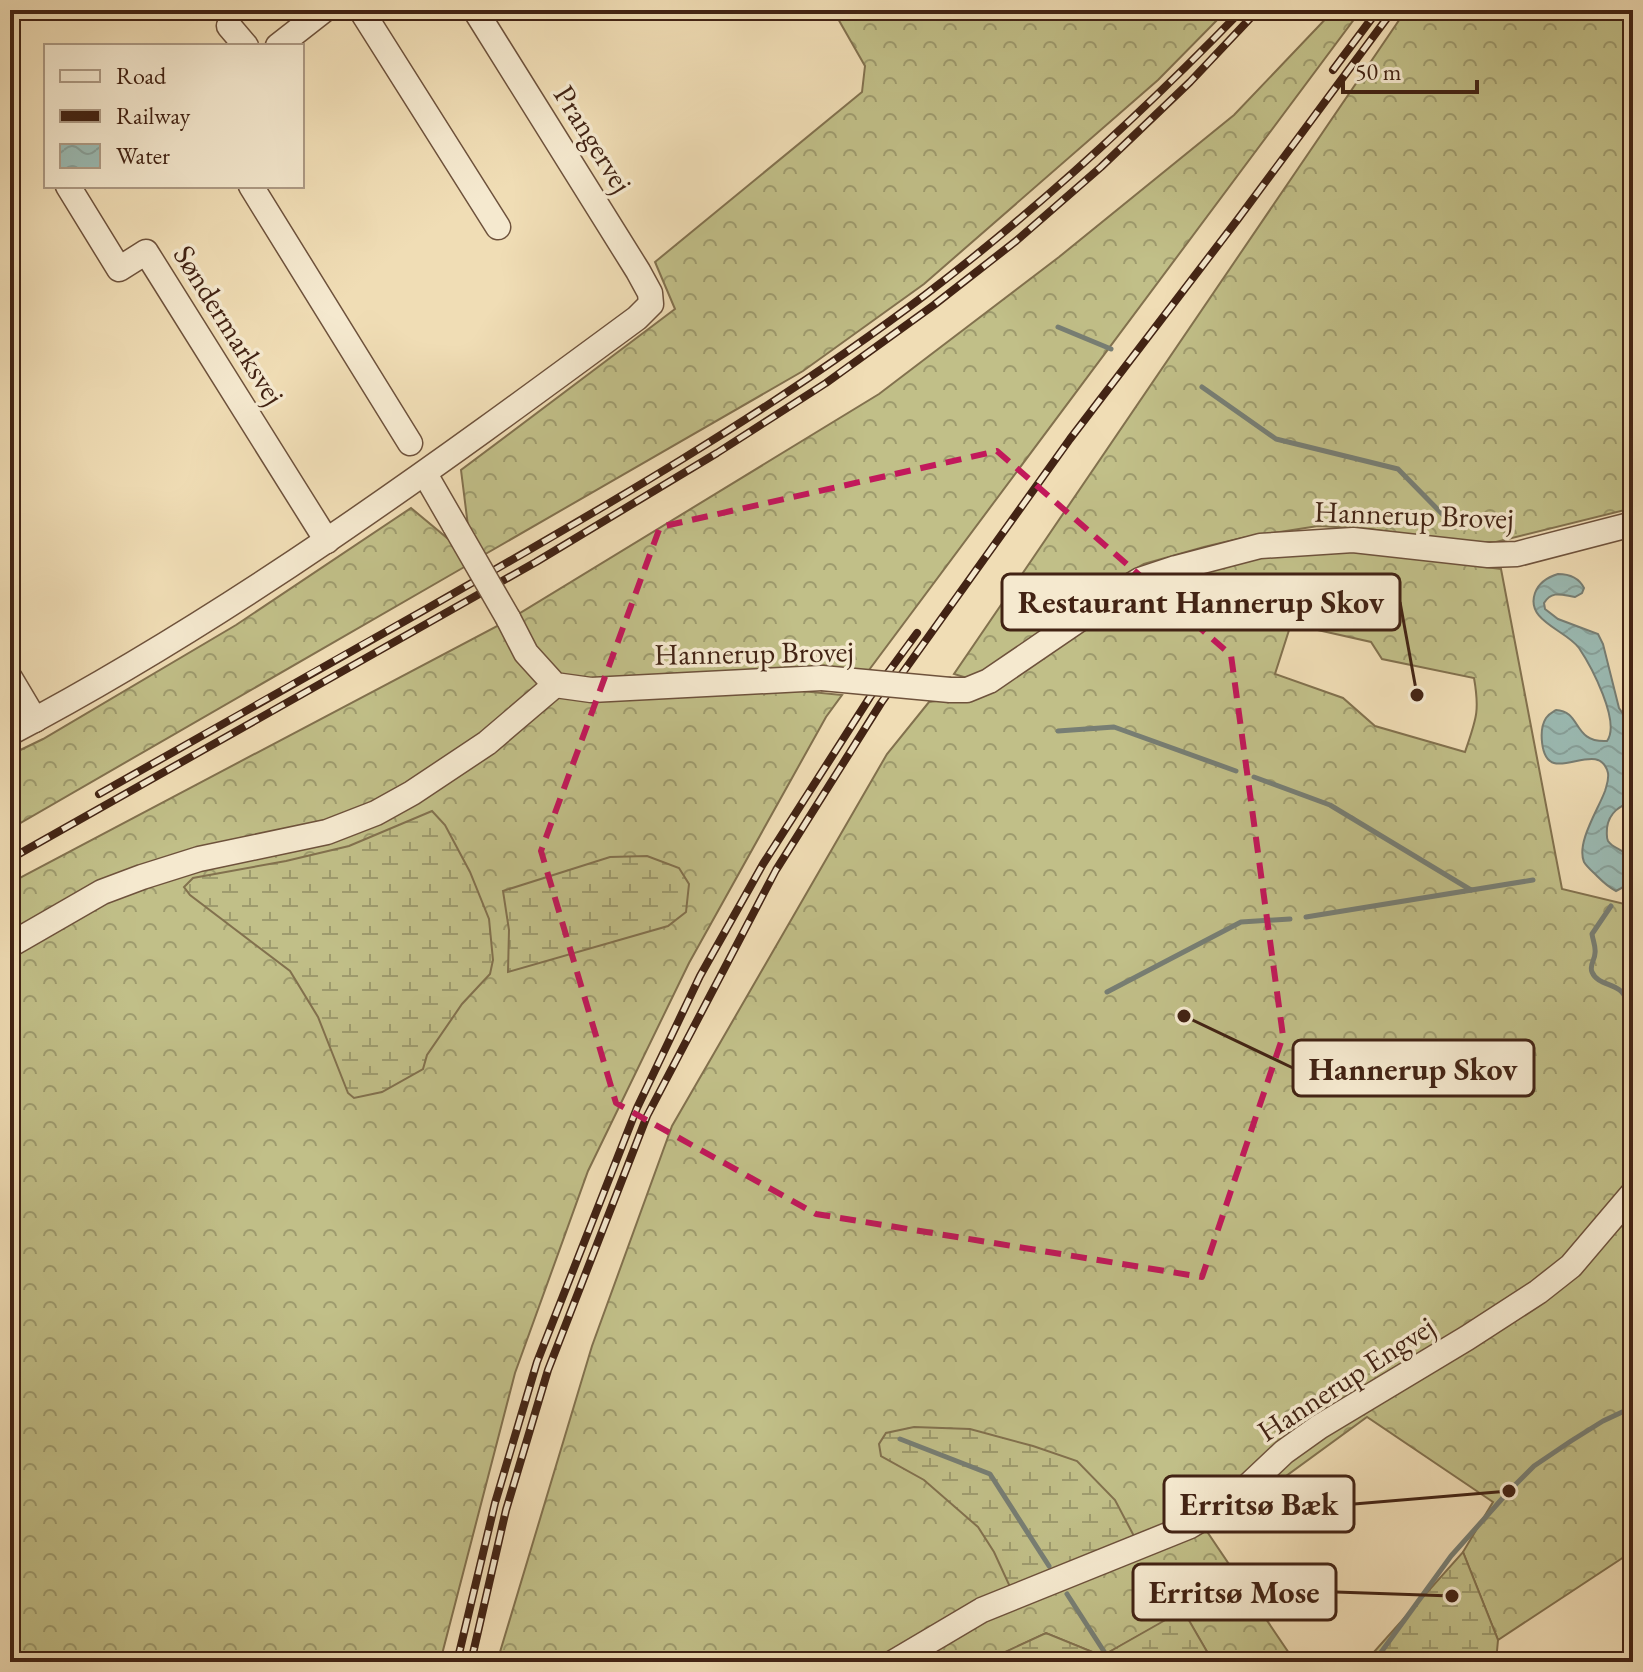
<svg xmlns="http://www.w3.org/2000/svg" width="1643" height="1672" viewBox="0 0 1643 1672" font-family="'EB Garamond',serif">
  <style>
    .forest { fill: url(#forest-crowns); stroke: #82714e; stroke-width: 2; fill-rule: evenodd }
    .wetland { fill: url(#wetland-marsh); stroke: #82714e; stroke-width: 2 }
    .water { fill: url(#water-waves); stroke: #777e74; stroke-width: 2 }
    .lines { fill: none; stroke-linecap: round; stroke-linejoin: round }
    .stream { stroke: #777e74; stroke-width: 5 }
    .minor-casing { stroke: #6e523c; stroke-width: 27 }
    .minor { stroke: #f5e9cf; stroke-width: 24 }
    .rail-casing { stroke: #422314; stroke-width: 8 }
    .rail { stroke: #f5e9cf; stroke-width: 5; stroke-dasharray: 15; stroke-linecap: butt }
    .minor-bridge-casing { stroke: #6e523c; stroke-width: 27; stroke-linecap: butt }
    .minor-bridge { stroke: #f5e9cf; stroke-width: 24 }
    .marked { fill: none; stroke: #c2185b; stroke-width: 6; stroke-dasharray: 16 10; stroke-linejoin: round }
    .labels { text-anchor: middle; stroke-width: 7; stroke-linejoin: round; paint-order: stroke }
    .street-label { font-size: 30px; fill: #422314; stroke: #f5e9cf }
    .leader { fill: none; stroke: #422314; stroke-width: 3 }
    .callout-dot { fill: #422314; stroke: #f5e9cf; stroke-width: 3 }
    .callout { fill: #f5e9cf; stroke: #422314; stroke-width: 3 }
    .callout-label { font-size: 32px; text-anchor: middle; font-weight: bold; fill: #422314 }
  </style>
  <defs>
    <pattern id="forest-crowns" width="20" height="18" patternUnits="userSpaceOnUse" patternTransform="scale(2)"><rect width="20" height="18" fill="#c1bf88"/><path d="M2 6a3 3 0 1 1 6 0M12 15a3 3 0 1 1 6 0" fill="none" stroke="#9e9b6e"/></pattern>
    <pattern id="wetland-marsh" width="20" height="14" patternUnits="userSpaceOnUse" patternTransform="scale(2)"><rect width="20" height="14" fill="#c1bf88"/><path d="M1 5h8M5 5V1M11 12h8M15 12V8" fill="none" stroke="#9e9b6e"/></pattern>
    <pattern id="water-waves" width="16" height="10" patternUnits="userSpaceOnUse" patternTransform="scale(2)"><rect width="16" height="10" fill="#9bbbb4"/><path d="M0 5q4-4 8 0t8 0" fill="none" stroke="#87a09a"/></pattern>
  </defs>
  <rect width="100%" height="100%" fill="#f0ddb5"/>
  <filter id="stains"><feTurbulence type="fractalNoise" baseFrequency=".0025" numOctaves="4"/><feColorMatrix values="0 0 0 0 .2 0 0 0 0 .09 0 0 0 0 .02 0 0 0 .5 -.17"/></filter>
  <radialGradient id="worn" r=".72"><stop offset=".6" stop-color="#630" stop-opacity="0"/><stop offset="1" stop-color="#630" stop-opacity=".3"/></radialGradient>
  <g class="forest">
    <path d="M833,10H1227L1158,80L924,284L803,371L482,556L469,534L461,470L675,309L655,262L862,92L865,66Z"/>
    <path d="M1334,10H1361L866,674L781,668L592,681C584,680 574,680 566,678C539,669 528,639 517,615L879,394L1059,257L1234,115Z"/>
    <path d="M1406,10H1633V508L1496,542H1455L1370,529L1318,526L1242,538L1204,547L1144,564L1113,581L1034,640L989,669L967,678L954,674Z"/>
    <path d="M411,508L453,543L466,566L10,829V755L43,739L236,625Z"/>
    <path d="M1336,548L1501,569L1562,889L1633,906V1182L1551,1273L1204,1509L946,1618L875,1662H497L592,1346L672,1126L887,754L929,702L979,695L1141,588L1234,560ZM1291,624L1371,642L1382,659L1474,678C1480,712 1476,719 1465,752L1375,726L1343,698L1275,674Z"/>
    <path d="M499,625L540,682L781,689L842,695L826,717L689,963L588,1171L515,1373L440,1662H10V883Z"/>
    <path d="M1633,1212V1551L1498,1640L1463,1552L1493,1502L1367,1417L1208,1533L1295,1662H1213L1183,1611L1102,1656L1046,1633L991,1659L989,1662H907L983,1619L1200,1528L1295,1452L1557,1288L1629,1219Z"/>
  </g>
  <g class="wetland">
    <path d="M432,811L445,825L470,872L489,919L493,960L490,974L462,1004L427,1055L423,1069L382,1092L354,1098L348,1093L318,1017L290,971L190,895L184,887L193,878L286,861L349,846Z"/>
    <path d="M647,856L679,868L689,884L686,912L668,926L508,972L509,930L503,891L610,857Z"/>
    <path d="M914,1427L970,1429L1033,1446L1077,1461L1115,1500L1135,1538L1011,1589L994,1552L978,1527L924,1480L881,1456L879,1444L886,1433Z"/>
    <path d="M1463,1552L1498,1640L1496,1662H1365Z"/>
    <path d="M1183,1610L1213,1662H989L990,1659L1046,1633L1102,1656Z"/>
  </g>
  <path class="water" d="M1558,574C1569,574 1579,578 1584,588L1582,593L1575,597C1562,595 1552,590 1544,603L1545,609L1558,619L1598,634L1603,644L1619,708L1633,728V801C1620,806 1609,812 1607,828C1607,832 1606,837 1608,841C1614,850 1625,848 1632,862L1627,885L1616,891C1608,887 1603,882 1597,876C1592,871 1587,867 1584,862C1576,843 1598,810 1605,791C1607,784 1609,780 1608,773C1601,745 1571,768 1554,763C1540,759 1539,729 1546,718C1549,714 1551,713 1556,710C1582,711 1572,743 1607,741C1621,722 1591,666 1579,648C1566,630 1525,621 1535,593C1539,582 1548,577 1558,574Z"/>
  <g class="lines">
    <g class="stream">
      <path d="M1058,327L1111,349"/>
      <path d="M1202,387L1276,439L1398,469L1455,527"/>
      <path d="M1058,731L1114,727L1236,771"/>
      <path d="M1254,777L1330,805L1471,890"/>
      <path d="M1611,906L1592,934C1593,941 1596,947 1595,953C1595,960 1589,965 1592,972C1598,987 1622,982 1626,1000C1629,1015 1625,1022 1633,1038"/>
      <path d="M1306,917L1533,880"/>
      <path d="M1107,992L1241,922L1290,919"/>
      <path d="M900,1439L990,1474L1049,1566"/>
      <path d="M1067,1594L1105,1653"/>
      <path d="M1374,1662L1451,1556L1509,1491L1534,1466L1571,1441L1603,1421L1633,1407"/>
    </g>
    <defs>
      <g id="minor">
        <path d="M361,10L498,227"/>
        <path d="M229,26L246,46"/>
        <path d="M278,46L324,10"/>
        <path d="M68,186L119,269L146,252L327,541"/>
        <path d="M251,186L410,443"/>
        <path d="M425,474L455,526"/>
        <path d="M508,618L526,653L555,685L591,690L822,678"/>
        <path d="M10,678L35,720"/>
        <path d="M950,690H967L989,681L1106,601L1140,580L1176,568L1260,546L1353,540L1488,555L1517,554L1633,524"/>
        <path d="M10,733C232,616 435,467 637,318L651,304L650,293L638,271L475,10"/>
        <path d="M10,945L102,892L142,877L199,859L327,832L376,813L412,793L487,743L555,685"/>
        <path d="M894,1662L982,1610L1190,1526L1232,1501L1284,1452L1319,1427L1467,1338L1538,1292L1571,1266L1633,1193"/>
      </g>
    </defs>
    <use href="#minor" class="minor-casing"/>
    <use href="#minor" class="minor"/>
    <defs>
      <g id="rail">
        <path d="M1333,70L1378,10"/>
        <path d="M99,794C209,732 318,669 428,608C598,511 769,413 925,295C1038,209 1143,112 1242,10"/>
        <path d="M10,859L536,562L717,453L826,383L934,305L1016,241L1101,167L1190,82L1258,10"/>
        <path d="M457,1662L495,1503L537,1362L637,1108L700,976L763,864L870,697L917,633"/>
        <path d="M471,1662L506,1510L548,1370L647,1116L776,870L881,703L1070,439L1238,219L1393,10"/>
      </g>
    </defs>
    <use href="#rail" class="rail-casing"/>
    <use href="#rail" class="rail"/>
    <defs>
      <g id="minor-bridge">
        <path d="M455,526L508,618"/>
        <path d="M822,678L950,690"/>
      </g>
    </defs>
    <use href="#minor-bridge" class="minor-bridge-casing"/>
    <use href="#minor-bridge" class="minor-bridge"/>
  </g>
  <path class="marked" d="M997,451L1231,655L1283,1036L1202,1277L816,1214L616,1103L541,851L660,527Z"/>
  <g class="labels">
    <g class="street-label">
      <text transform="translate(593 139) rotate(58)" y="10">Prangervej</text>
      <text transform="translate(229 325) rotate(58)" y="10">Søndermarksvej</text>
      <text transform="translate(1414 515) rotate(2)" y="10">Hannerup Brovej</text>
      <text transform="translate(754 653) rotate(-1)" y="10">Hannerup Brovej</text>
      <text transform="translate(1346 1379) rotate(-33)" y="10">Hannerup Engvej</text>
    </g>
  </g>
  <path class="leader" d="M1417 695L1400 602M1184 1016L1293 1068M1509 1491L1354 1504M1452 1596L1336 1592"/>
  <g class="callout-dot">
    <circle cx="1417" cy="695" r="8"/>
    <circle cx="1184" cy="1016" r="8"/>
    <circle cx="1509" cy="1491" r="8"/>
    <circle cx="1452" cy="1596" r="8"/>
  </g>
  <g class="callout">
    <rect x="1002" y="574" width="398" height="56" rx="8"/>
    <rect x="1293" y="1040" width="241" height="56" rx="8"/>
    <rect x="1164" y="1476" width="190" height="56" rx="8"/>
    <rect x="1133" y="1564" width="203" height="56" rx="8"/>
  </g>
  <g class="callout-label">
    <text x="1201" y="613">Restaurant Hannerup Skov</text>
    <text x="1413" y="1080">Hannerup Skov</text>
    <text x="1259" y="1515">Erritsø Bæk</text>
    <text x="1234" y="1603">Erritsø Mose</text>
  </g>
  <rect width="1643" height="1672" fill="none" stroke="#f0ddb5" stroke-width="40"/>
  <rect x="12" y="12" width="1619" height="1648" fill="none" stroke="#422314" stroke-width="4"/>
  <rect x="20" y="20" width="1603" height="1632" fill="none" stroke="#422314" stroke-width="2"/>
  <rect x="44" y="44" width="260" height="144" fill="#f5e9cf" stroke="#ad9a84" stroke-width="2"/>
  <rect x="60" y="70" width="40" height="12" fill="#f5e9cf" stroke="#ad9a84" stroke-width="2"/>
  <text x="116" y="84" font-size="24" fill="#422314">Road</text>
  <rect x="60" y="110" width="40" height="12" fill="#422314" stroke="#ad9a84" stroke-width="2"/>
  <text x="116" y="124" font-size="24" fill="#422314">Railway</text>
  <rect x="60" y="144" width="40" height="24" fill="url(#water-waves)" stroke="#ad9a84" stroke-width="2"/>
  <text x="116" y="164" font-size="24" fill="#422314">Water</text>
  <path d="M1343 80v12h134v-12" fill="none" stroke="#422314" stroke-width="4"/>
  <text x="1355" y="80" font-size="24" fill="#422314" stroke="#f5e9cf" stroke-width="6" paint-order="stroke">50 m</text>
  <rect width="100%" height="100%" filter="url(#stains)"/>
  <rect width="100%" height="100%" fill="url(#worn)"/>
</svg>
